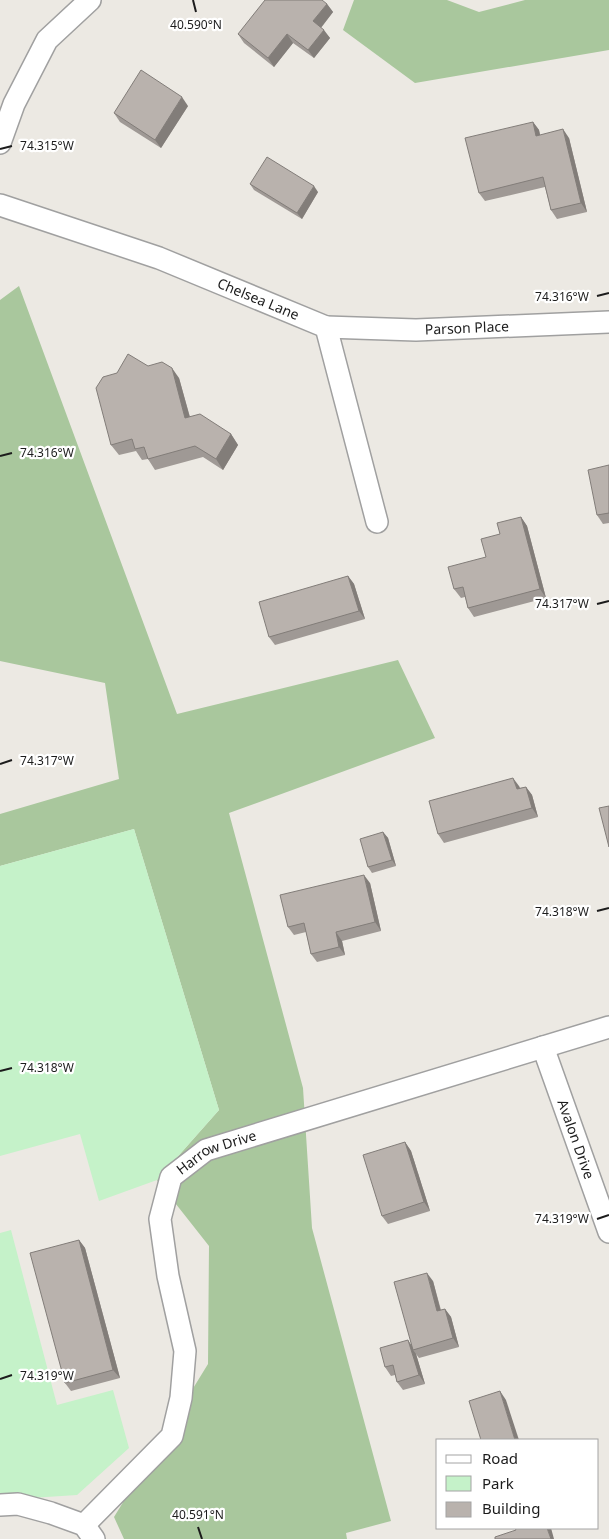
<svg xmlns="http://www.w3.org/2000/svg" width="609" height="1539" viewBox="0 0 609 1539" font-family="'Noto Sans',sans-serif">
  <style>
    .forest { fill: #a9c79d }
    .park { fill: #c5f2c9 }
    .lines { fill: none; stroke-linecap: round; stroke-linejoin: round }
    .street-casing { stroke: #a0a0a0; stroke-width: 24 }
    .street { stroke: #fff; stroke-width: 21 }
    .wall { fill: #9f9995 }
    .shaded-wall { fill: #827d79 }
    .building { fill: #b9b2ad; stroke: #827d79 }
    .ticks { fill: none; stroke: #1c1c1c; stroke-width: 2 }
    .labels { text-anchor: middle; stroke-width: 4.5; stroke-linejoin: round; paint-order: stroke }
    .street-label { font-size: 14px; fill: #1c1c1c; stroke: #fff }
    .ticks-label { font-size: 12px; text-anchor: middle; fill: #1c1c1c; stroke: #fff; stroke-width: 4.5; stroke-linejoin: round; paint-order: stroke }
  </style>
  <rect width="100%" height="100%" fill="#ece9e3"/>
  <g class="forest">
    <path d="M354,0H447L479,12L525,0H609V50L415,83L343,30Z"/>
    <path d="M19,286L177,714L398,660L435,738L229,813L303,1088L312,1228L391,1521L346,1533L347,1539H124L114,1517L208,1364L209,1246L157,1180L219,1110L134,829L0,866V814L119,779L105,683L0,661V300Z"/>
  </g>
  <g class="park">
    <path d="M134,829L219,1110L157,1180L99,1201L80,1134L0,1156V866Z"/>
    <path d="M11,1230L57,1405L113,1390L129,1448L77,1495L0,1500V1233Z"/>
  </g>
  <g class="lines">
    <defs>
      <g id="street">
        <path d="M0,143L14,104L47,40L90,0"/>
        <path id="s1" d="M0,205L159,258L326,327L377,522"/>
        <path id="s2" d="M326,327L416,330L609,322"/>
        <path id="s3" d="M543,1047L609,1232"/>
        <path d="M0,1505L18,1504L51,1513L84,1525L94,1539"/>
        <path id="s4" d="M84,1525L172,1436L181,1398L185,1351L168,1276L160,1219L171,1177L206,1150L609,1027"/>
      </g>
    </defs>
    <use href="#street" class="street-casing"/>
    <use href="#street" class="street"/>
  </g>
  <g class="wall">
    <path d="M327,4L333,12L321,28L330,38L314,58L293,43L274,67L244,43L238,34Z"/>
    <path d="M188,106L161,148L120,122L114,113Z"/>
    <path d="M533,122L539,130L540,135L569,138L587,212L557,219L551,210L545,187L485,201L479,193Z"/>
    <path d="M250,184L318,192L302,219L254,190Z"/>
    <path d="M148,366L179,378L190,417L231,434L238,445L223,470L203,457L155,470L148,459L142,460L136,451L119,455L111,445Z"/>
    <path d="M609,465V523L603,524L597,515Z"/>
    <path d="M521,517L527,526L546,598L474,617L468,608L465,597L461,598L454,589L486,557L500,534Z"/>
    <path d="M348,576L354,584L365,619L275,645L269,637Z"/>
    <path d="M519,786L520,788L526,787L532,795L538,817L444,843L438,834Z"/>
    <path d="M383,832L388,838L396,866L372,873L368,867Z"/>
    <path d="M370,883L381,931L342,941L345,955L317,962L311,954L306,932L294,935L288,927Z"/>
    <path d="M405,1142L411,1151L430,1211L388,1224L382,1216Z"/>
    <path d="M79,1240L85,1248L120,1378L71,1391L65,1383Z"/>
    <path d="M433,1281L441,1310L445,1309L451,1317L459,1347L419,1358L416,1354L425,1384L403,1390L397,1382L395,1375L391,1376L385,1367L411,1345Z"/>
  </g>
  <g class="shaded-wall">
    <path d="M327,4L333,12L319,30L313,21Z"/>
    <path d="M324,30L330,38L314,58L308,50Z"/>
    <path d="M287,34L293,43L274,67L268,58Z"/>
    <path d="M182,97L188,106L161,148L155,140Z"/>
    <path d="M533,122L539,130L542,145L536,136Z"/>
    <path d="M563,129L569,138L587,212L581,203Z"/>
    <path d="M314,186L318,192L302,219L297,213Z"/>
    <path d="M172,368L179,378L193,429L185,418Z"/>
    <path d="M231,434L238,445L223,470L216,459Z"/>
    <path d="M521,517L527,526L546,598L540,589Z"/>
    <path d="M348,576L354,584L365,619L359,611Z"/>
    <path d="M513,778L519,786L523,798L517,789Z"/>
    <path d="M526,787L532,795L538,817L532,808Z"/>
    <path d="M383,832L388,838L396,866L392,860Z"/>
    <path d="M364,875L370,883L381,931L375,922Z"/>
    <path d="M336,932L342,941L345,955L339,947Z"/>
    <path d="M405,1142L411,1151L430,1211L424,1202Z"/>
    <path d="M79,1240L85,1248L120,1378L113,1370Z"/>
    <path d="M427,1273L433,1281L443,1320L437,1311Z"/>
    <path d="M445,1309L451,1317L459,1347L453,1338Z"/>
    <path d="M408,1340L414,1349L413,1350L416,1354L425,1384L419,1375Z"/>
    <path d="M500,1391L506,1400L519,1440H515Z"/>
    <path d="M547,1528H551L554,1539H551Z"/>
  </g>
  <g class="building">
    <path d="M265,0H322L327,4L313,21L324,30L308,50L287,34L268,58L238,34Z"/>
    <path d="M141,70L182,97L155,140L114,113Z"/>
    <path d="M533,122L536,136L563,129L581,203L551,210L543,177L479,193L465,138Z"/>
    <path d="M267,157L314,186L297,213L250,184Z"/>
    <path d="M128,354L148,366L162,362L172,368L185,418L200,414L231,434L216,459L195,446L148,459L144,447L135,449L132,439L111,445L96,388L103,377L117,373Z"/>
    <path d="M609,465V513L597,515L588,470Z"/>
    <path d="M521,517L540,589L468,608L463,587L454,589L448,567L486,557L481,539L500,534L497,523Z"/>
    <path d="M348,576L359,611L269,637L259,602Z"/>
    <path d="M513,778L517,789L526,787L532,808L438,834L429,801Z"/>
    <path d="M609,806V847L599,808Z"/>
    <path d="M383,832L392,860L368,867L360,839Z"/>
    <path d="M364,875L375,922L336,932L339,947L311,954L304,923L288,927L280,895Z"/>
    <path d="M405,1142L424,1202L382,1216L363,1155Z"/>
    <path d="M79,1240L113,1370L65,1383L30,1253Z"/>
    <path d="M427,1273L437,1311L445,1309L453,1338L413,1350L394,1282Z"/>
    <path d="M408,1340L419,1375L397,1382L393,1365L385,1367L380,1348Z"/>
    <path d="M500,1391L515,1440H481L469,1401Z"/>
    <path d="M515,1528H547L551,1539H495V1537L516,1530Z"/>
  </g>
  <path class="ticks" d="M193,0L196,12M0,149L12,146M597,296L609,293M0,456L12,453M597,604L609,601M0,764L12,760M597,911L609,908M0,1071L12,1068M597,1219L609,1215M0,1379L12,1375M198,1527L202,1539"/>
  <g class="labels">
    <g class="street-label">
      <text dy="5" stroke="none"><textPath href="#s1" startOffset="275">Chelsea Lane</textPath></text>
      <text dy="5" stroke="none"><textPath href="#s2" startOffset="141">Parson Place</textPath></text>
      <text dy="5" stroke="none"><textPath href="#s3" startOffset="98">Avalon Drive</textPath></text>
      <text dy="5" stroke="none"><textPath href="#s4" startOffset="442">Harrow Drive</textPath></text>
    </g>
  </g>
  <g class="ticks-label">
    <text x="196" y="29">40.590°N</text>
    <text x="47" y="150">74.315°W</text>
    <text x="562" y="301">74.316°W</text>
    <text x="47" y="457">74.316°W</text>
    <text x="562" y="608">74.317°W</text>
    <text x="47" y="765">74.317°W</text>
    <text x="562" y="916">74.318°W</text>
    <text x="47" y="1072">74.318°W</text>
    <text x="562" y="1223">74.319°W</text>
    <text x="47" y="1380">74.319°W</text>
    <text x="198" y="1519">40.591°N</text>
  </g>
  <rect x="436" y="1439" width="162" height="90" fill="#ffffff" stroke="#a4a4a4"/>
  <rect x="446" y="1455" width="25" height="8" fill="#ffffff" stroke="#a4a4a4"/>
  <text x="482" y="1464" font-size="15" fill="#1c1c1c">Road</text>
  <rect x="446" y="1476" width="25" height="15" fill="#c5f2c9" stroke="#a4a4a4"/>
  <text x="482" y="1489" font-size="15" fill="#1c1c1c">Park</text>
  <rect x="446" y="1502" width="25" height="15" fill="#b9b2ad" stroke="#a4a4a4"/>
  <text x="482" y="1514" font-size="15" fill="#1c1c1c">Building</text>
</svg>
